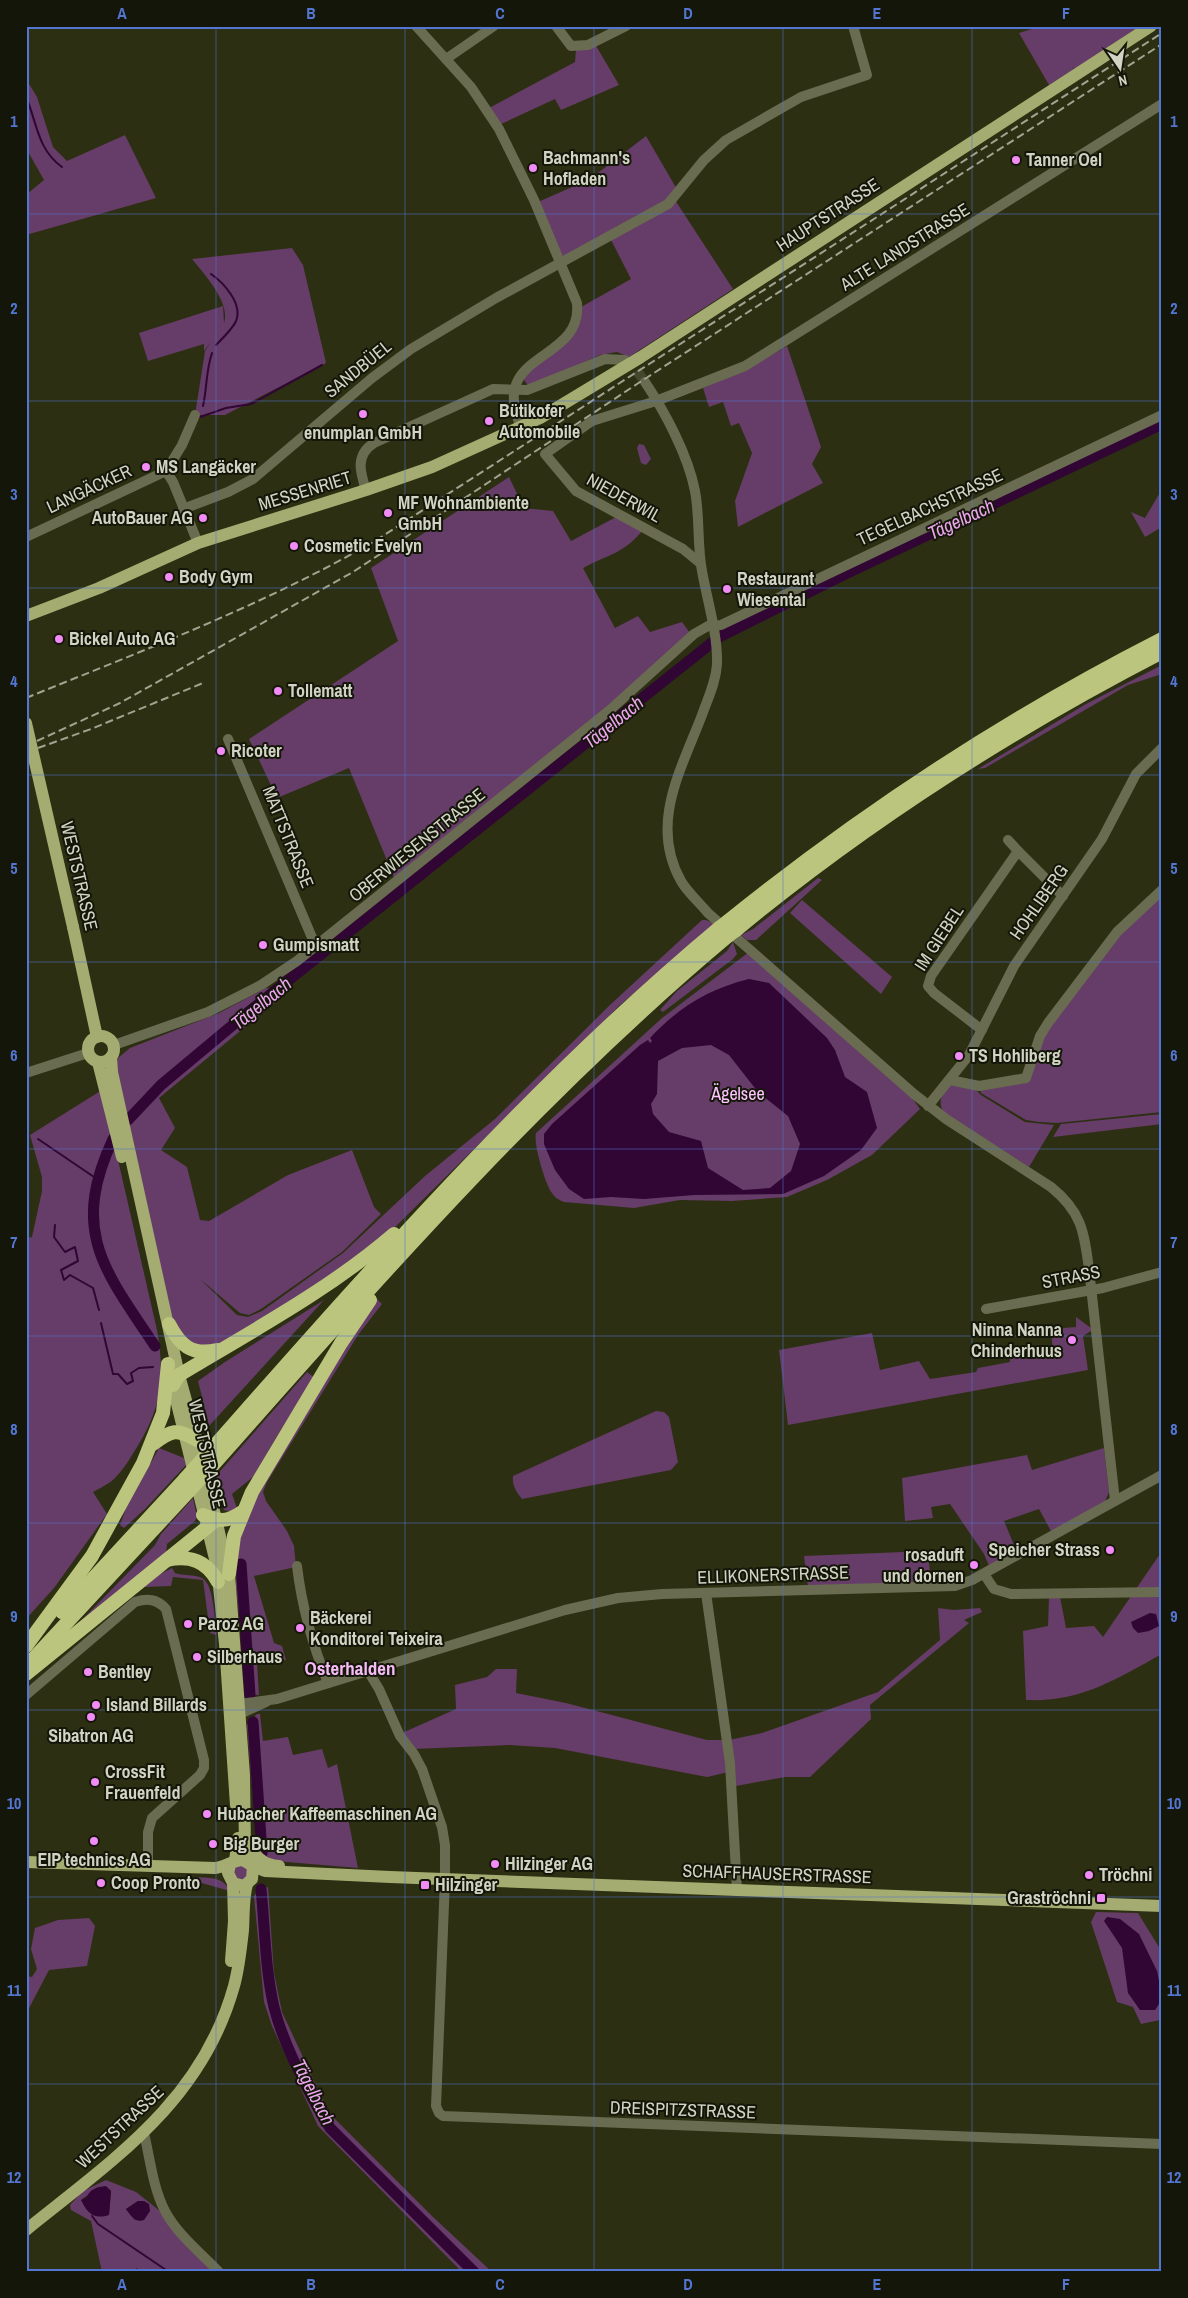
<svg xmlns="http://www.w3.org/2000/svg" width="1188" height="2298" viewBox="0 0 1188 2298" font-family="'Archivo Narrow',sans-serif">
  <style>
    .green { fill: #663c68; fill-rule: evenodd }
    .water { fill: #310534; fill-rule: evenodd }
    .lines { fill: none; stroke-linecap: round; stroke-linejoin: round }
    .stream { stroke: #310534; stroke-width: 2 }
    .river { stroke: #310534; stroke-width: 11 }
    .minor-tunnel { stroke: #45482c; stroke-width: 10; stroke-dasharray: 10 5; stroke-linecap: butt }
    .minor { stroke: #696c50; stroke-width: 10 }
    .major { stroke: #a5ac71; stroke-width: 12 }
    .highway { stroke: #bcc57d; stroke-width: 14 }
    .rail { stroke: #a1a490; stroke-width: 2; stroke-dasharray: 8 4; stroke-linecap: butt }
    .major-bridge { stroke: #a5ac71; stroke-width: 12 }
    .highway-bridge { stroke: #bcc57d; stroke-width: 14 }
    .grid { fill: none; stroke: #5376d2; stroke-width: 1; stroke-opacity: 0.55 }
    .poi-dot { fill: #f18bf5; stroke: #141609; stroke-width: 2 }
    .labels { text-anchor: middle; stroke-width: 4; stroke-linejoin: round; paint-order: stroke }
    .poi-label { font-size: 18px; font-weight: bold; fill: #d1d4c3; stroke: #141609; text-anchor: start }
    .street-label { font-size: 18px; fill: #d1d4c3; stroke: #141609 }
    .park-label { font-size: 18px; fill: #fec4ff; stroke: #141609 }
    .water-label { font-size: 19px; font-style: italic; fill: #eba5ed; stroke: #141609 }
    .neighbourhood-label { font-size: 19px; font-weight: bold; fill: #f4bbf5; stroke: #141609 }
    .neatline { fill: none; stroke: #5376d2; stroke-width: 2 }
    .grid-label { font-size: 16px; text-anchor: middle; font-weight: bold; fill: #5376d2 }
  </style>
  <rect width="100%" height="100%" fill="#2c2f11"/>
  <g class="green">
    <path d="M1035,26H1140L1075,69L1072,67L1074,69L1049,85L1019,33L1035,28Z"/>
    <path d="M595,44L619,85L561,110L555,99L499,125L489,108L575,62L576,49Z"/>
    <path d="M26,79L37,97L53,147L67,161L125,135L156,198L26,235L27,194L44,180L26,148Z"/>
    <path d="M646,136L678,191L674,198L563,259L538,202L590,179Z"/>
    <path d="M675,200L733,289L629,357L617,352L600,355L532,385L527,384L524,380L525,374C549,356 580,340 581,307L631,279L610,238Z"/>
    <path d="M292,248L303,265L326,363L225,415H195L205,351L211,342L204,351V344L148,361L139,333L223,306L224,323C231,303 204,274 192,259Z"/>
    <path d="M787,346L821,447L812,464L823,483L738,527L735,501L752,453L739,423L731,426L723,402L709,407L703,388L746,370Z"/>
    <path d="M639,444L644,445L651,459L646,465L641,463L637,448Z"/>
    <path d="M509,477L524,508L553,511L571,541L618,516L644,529C622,555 611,553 583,568L615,628L638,616L650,632L682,622L690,633L609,708L395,880L349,768L277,798L249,739L398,641L371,568Z"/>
    <path d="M1162,489V527L1145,537L1131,512L1145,518Z"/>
    <path d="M1162,665V674L1128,685L985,768L978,769L1086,704Z"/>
    <path d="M818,878L822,880L756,940H747L741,935L753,929Z"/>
    <path d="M1162,890V1112L1057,1123L1039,1122L1026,1120L981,1093L979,1086L1026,1078L1040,1036L1117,932Z"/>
    <path d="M802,900L892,977L881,994L790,913Z"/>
    <path d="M702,920H706L715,924L619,1006L386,1236L351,1264L218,1346L186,1344L173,1324L116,1064L118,1058L130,1048L219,1013L266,988L290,990L159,1098L175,1128L161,1150L187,1167L200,1220L209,1221L288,1175L352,1150L374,1207L381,1214L342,1252L261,1309L249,1315L240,1313L199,1278L237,1315L248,1317L262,1311L343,1253L425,1176L495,1119L611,1004Z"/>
    <path d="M733,942L737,954L733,959L663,1012L660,1010L677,991L727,951Z"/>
    <path d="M749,952L907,1091L920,1109L872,1155L827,1180L787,1197L732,1201L680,1200L634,1208L564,1202C559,1200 555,1198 552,1193C545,1184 533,1143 536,1133L662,1018Z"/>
    <path d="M957,1084L974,1088L981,1095L1025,1122L1054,1125L1029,1167L944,1113C937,1102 942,1094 949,1085Z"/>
    <path d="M102,1090L157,1330C165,1376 162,1407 137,1447C131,1457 124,1469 115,1478C109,1484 100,1488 93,1492L107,1514L54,1588L26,1619V1238L32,1237L42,1191V1177L30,1135Z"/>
    <path d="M1162,1114V1124L1053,1137L1061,1124Z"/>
    <path d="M376,1298L382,1304L358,1335L267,1482L263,1492L266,1501L287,1531L294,1546L296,1567L254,1576L274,1643L282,1646L286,1660L257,1663L259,1695L247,1694L236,1586L237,1541L254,1495Z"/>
    <path d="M324,1300L209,1426L198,1381L225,1362Z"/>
    <path d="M1076,1317L1091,1328V1331L1083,1336L1088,1370L788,1425L779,1350L872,1333L880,1370L919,1361L930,1379L976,1372L978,1368L1010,1362L1009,1353L1051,1345L1053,1354L1051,1329L1076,1327Z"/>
    <path d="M307,1372L315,1378L280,1431L253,1477L232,1494L237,1508L233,1512L224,1510L218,1496L220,1494L215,1477Z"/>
    <path d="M656,1411L664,1412L669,1417L678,1462L671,1470L522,1499C516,1492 512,1485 513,1476Z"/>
    <path d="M159,1448L184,1458L186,1465L145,1509L124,1528L120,1525L126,1508Z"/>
    <path d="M1104,1448L1109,1492L1104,1504L1052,1533L1039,1509L1004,1521L1017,1552L990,1568L984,1554L950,1504L931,1507L933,1518L905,1521L902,1478L1027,1455L1032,1470Z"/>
    <path d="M193,1498L197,1517L195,1521L167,1544L166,1553L76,1626L155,1545L161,1534Z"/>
    <path d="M928,1551L931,1584L808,1587L804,1556Z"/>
    <path d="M1162,1551V1654C1114,1680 1082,1702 1026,1700L1023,1631L1048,1626L1049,1597H1060L1066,1628L1094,1626L1103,1637Z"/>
    <path d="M172,1568L175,1573C183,1576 194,1574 202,1578C214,1584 215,1622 216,1635L210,1633L203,1580L173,1577L171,1586L144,1587L156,1576Z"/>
    <path d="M938,1608L954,1610L980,1608L982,1612L964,1620L969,1623L870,1705L871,1719L810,1777H785L736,1786L733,1771L707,1777L555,1748L510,1745L414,1749L402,1733L456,1709L455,1685L487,1677L496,1669H517L516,1693L566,1703L707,1740H729L762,1733L878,1692L940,1640Z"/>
    <path d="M257,1714H260L263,1741L288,1737L293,1755L322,1749L328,1768L337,1764L358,1868L275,1861L264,1855V1848L257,1847L247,1725Z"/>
    <path d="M235,1866H246L249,1876L239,1882L232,1870Z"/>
    <path d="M193,1877C209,1878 223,1876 230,1891L198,1882Z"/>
    <path d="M268,1887L274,1973L282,2012L329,2113L432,2216L492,2272H462L318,2126L272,2026L264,2002L254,1896L260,1889Z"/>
    <path d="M1096,1912L1138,1913L1162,1952V1996L1157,1971L1105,1921L1123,1948L1126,1969L1155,2010L1162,1999L1160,2020L1141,2024L1133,2007L1117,2002L1091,1922Z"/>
    <path d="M89,1918L95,1926L87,1966L49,1970L26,2014V1976L32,1977L37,1969L31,1949L35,1928L58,1920Z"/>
    <path d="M106,2180L136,2192L160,2211L212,2272H140L137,2268L129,2272H102L91,2221L71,2210L70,2205L83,2191ZM98,2187H106L111,2191L109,2215L81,2200ZM138,2201H144L150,2211L135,2220L126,2209Z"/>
  </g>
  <g class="water">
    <path d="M749,979L769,983L827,1038L835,1050L845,1077L867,1092L877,1128L861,1150L824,1176L783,1194L694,1195L644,1199L611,1197L584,1199L569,1189L555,1170L544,1144V1134L552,1124L640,1045L648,1040L650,1043L652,1041L650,1038C678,1008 708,989 749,979ZM711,1045L729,1055L758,1092L788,1116L800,1144L791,1171L770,1188L743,1190L708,1168L701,1141L669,1132L653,1114L651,1104L657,1094L658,1061L682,1048Z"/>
    <path d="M1150,1613L1156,1614L1159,1626L1149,1631L1138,1633L1133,1628L1131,1622Z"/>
    <path d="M1107,1917L1120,1919L1139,1934L1157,1971L1162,1999L1155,2010H1140L1128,1993L1122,1948L1104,1921Z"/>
    <path d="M106,2186L111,2191L109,2215C94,2220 87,2213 81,2200L87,2197C90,2189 97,2187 106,2186Z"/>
    <path d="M138,2201H144L149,2204L150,2211L144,2220C135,2223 131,2216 126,2209Z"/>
  </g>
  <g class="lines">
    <g class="stream">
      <path d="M26,97C37,122 37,149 62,167"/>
      <path d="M211,274C224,283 243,304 236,321C234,326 221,340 216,345"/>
      <path d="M203,406C207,388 206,370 212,353"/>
      <path d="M200,417L226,408L251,404L322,365"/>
      <path d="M38,1139L97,1179"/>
      <path d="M55,1225L54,1237L65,1252L75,1247L78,1261L61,1270L64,1280L70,1275L93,1288L99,1310"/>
      <path d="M101,1323L113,1374H118L127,1384L133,1381L131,1373L139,1368L153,1367"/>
      <path d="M92,2216L98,2224L169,2272"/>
    </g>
    <g class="river">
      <path d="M128,1120L161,1085L246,1014L719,637L843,575L1162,424"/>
      <path d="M113,1139C70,1231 104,1270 155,1346"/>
      <path d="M241,1564L250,1695"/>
      <path d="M253,1722L262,1853"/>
      <path d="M261,1889C265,1928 265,1969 274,2007C283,2044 310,2096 330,2128L474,2272"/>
    </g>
    <path class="minor-tunnel" d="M626,360L634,367L645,382"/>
    <g class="minor">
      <path d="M416,26L471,87L499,129L534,200L577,303C583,364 487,350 521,427"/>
      <path d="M556,26L571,46L588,45L626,26"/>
      <path d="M446,59L494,26"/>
      <path d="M645,382C665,412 688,455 695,491C700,517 697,545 702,571C707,599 718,635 717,664C716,682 708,698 702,715C681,770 649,824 681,881C688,893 699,902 708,913L914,1094L946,1119L1051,1187C1082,1212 1084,1232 1089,1269L1115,1501"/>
      <path d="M166,471L182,445L195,415"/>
      <path d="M366,490C360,472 355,455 374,443L493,389L527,390L605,359L625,360"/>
      <path d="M183,509L228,492L253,479L372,378L411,349L496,298L668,204L704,160L726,140L801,97L867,75L853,26"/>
      <path d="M26,537L166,471L173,482L198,543"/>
      <path d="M700,563L683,549L576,491L545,454L592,421L656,401L745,366L1162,104"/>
      <path d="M228,739L316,947"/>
      <path d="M1008,840L1018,851"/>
      <path d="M982,1030L934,993L928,986L931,976L1018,851L1063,896"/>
      <path d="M114,1045L208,1012L261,985L297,961L610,710L694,634L708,626L721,625L1162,415"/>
      <path d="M26,1073L88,1053"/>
      <path d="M950,1080L979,1086L1026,1078L1040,1036L1048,1023L1117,932L1162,890"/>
      <path d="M928,1106L969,1055L1014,966L1102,839L1136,774L1162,748"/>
      <path d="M986,1309L1103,1288L1162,1272"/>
      <path d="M297,1566C302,1608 312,1644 328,1683"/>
      <path d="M984,1574L994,1589L1011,1594L1162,1592"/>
      <path d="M706,1593L730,1763L737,1890"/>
      <path d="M368,1671L379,1689L400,1736L414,1754L422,1769L442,1827L445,1845V1879L436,2106L439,2113L443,2116L1162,2144"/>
      <path d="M26,1695L135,1602C148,1598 157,1599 166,1609L204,1760V1768L200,1775L152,1818L148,1832V1865"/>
      <path d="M233,1709L239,1704L277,1699L565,1610L618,1598L662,1594L955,1586L972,1580L1162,1475"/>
      <path d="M240,1714L266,1702"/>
      <path d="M144,2133C150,2159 153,2188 165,2211C177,2234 201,2253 219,2272"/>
    </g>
    <g class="major">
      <path d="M26,616L99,588L198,543L366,490L432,467L540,418L641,357L1151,26"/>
      <path d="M73,927L97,1037"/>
      <circle cx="101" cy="1049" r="13"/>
      <path d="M111,1057L112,1072L179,1375L197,1440L229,1574L244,1775L245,1850L250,1863"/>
      <path d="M98,1062L122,1157"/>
      <path d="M171,1379L217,1567L225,1644L236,1805"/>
      <path d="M249,1841C253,1856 264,1865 279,1866"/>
      <path d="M235,1861L238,1838"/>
      <path d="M26,1862L215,1868C225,1867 233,1860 243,1860L253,1866L252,1879L244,1886L233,1883L228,1873L230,1865"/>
      <path d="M253,1866L265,1871L390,1877L1162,1906"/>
      <path d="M231,1961L234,1921L233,1883"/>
      <path d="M26,2230C114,2159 202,2101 234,1986C239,1968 241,1948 243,1930C244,1914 243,1899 247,1884"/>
    </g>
    <g class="highway">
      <path d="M727,922C862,813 1007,718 1162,639"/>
      <path d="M736,930C867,822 1011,730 1162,652"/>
      <path d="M169,1324C180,1345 191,1356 217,1350"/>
      <path d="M173,1385L179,1375C252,1331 329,1290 394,1234"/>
      <path d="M153,1444C171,1430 177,1428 197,1440"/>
      <path d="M209,1452C371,1269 531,1085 719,928"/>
      <path d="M212,1466C376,1281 538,1095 728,936"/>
      <path d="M203,1515C220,1522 227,1522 242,1512"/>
      <path d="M167,1560C190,1555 207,1561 218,1582"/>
      <path d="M229,1574L234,1536L252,1492L341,1343L370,1300"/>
      <path d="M62,1612L185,1479"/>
      <path d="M26,1646L92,1556L143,1463L163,1413L168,1364"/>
      <path d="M34,1658L189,1491"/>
      <path d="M26,1674L216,1520"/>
    </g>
    <g class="rail">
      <path d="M26,698C144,650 264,605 375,541L1162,33"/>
      <path d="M26,746L120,703L353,572L637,384L1162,44"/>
      <path d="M38,748L91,729L203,683"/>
    </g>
    <path class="major-bridge" d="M26,723L73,927"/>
    <g class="highway-bridge">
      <path d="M719,928L727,922"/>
      <path d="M728,936L736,930"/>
      <path d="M185,1479L209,1452"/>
      <path d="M189,1491L212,1466"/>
    </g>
  </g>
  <path class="grid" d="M216,26V2272M405,26V2272M594,26V2272M783,26V2272M972,26V2272M26,214H1162M26,401H1162M26,588H1162M26,775H1162M26,962H1162M26,1149H1162M26,1336H1162M26,1523H1162M26,1710H1162M26,1897H1162M26,2084H1162"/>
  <g class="poi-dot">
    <circle cx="1016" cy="160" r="5"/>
    <circle cx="533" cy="168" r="5"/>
    <circle cx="363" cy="414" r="5"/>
    <circle cx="489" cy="421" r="5"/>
    <circle cx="146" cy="467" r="5"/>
    <circle cx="388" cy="513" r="5"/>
    <circle cx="203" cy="518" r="5"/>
    <circle cx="294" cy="546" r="5"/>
    <circle cx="169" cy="577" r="5"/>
    <circle cx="727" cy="589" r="5"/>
    <circle cx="59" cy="639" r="5"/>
    <circle cx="278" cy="691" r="5"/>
    <circle cx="221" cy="751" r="5"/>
    <circle cx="263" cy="945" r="5"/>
    <circle cx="959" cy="1056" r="5"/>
    <circle cx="1072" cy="1340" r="5"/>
    <circle cx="1110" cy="1550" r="5"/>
    <circle cx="974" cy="1565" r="5"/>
    <circle cx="188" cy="1624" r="5"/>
    <circle cx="300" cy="1628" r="5"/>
    <circle cx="197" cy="1657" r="5"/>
    <circle cx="88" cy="1672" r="5"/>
    <circle cx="96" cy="1705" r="5"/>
    <circle cx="91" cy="1717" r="5"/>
    <circle cx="95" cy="1782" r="5"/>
    <circle cx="207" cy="1814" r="5"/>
    <circle cx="94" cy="1841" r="5"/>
    <circle cx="213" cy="1844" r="5"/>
    <circle cx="495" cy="1864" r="5"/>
    <circle cx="1089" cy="1875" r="5"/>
    <circle cx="101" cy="1883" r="5"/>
    <rect x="420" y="1880" width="10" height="10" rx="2.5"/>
    <rect x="1096" y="1893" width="10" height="10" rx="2.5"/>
  </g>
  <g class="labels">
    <g class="poi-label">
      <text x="543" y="164">Bachmann's<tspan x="543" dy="21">Hofladen</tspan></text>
      <text x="1026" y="166">Tanner Oel</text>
      <text x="499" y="417">Bütikofer<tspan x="499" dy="21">Automobile</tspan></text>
      <text x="363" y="439" text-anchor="middle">enumplan GmbH</text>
      <text x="156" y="473">MS Langäcker</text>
      <text x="398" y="509">MF Wohnambiente<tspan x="398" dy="21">GmbH</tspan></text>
      <text x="193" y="524" text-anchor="end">AutoBauer AG</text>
      <text x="304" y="552">Cosmetic Evelyn</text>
      <text x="179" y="583">Body Gym</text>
      <text x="737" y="585">Restaurant<tspan x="737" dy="21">Wiesental</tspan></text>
      <text x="69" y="645">Bickel Auto AG</text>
      <text x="288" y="697">Tollematt</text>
      <text x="231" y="757">Ricoter</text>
      <text x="273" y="951">Gumpismatt</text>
      <text x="969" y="1062">TS Hohliberg</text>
      <text x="1062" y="1336" text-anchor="end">Ninna Nanna<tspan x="1062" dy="21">Chinderhuus</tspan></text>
      <text x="1100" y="1556" text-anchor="end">Speicher Strass</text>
      <text x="964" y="1561" text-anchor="end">rosaduft<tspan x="964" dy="21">und dornen</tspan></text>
      <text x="310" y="1624">Bäckerei<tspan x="310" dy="21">Konditorei Teixeira</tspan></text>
      <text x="198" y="1630">Paroz AG</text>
      <text x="207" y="1663">Silberhaus</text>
      <text x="98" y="1678">Bentley</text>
      <text x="106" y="1711">Island Billards</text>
      <text x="91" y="1742" text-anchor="middle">Sibatron AG</text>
      <text x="105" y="1778">CrossFit<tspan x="105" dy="21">Frauenfeld</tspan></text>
      <text x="217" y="1820">Hubacher Kaffeemaschinen AG</text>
      <text x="223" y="1850">Big Burger</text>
      <text x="94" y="1866" text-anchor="middle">EIP technics AG</text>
      <text x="505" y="1870">Hilzinger AG</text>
      <text x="1099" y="1881">Tröchni</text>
      <text x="111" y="1889">Coop Pronto</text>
      <text x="435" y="1891">Hilzinger</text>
      <text x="1091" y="1904" text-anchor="end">Graströchni</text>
    </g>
    <g class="street-label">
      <text transform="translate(828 215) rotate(-33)" y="6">HAUPTSTRASSE</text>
      <text transform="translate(905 247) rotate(-32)" y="6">ALTE LANDSTRASSE</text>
      <text transform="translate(358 369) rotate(-39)" y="6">SANDBÜEL</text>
      <text transform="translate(89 489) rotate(-25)" y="6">LANGÄCKER</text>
      <text transform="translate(305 491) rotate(-17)" y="6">MESSENRIET</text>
      <text transform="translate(624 498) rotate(29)" y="6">NIEDERWIL</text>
      <text transform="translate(930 507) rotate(-25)" y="6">TEGELBACHSTRASSE</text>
      <text transform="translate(288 837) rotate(68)" y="6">MATTSTRASSE</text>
      <text transform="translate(417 845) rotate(-39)" y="6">OBERWIESENSTRASSE</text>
      <text transform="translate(79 876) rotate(77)" y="6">WESTSTRASSE</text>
      <text transform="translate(1039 902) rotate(-55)" y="6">HOHLIBERG</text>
      <text transform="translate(939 938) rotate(-57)" y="6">IM GIEBEL</text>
      <text transform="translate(1071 1277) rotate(-11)" y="6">STRASS</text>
      <text transform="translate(207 1454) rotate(77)" y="6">WESTSTRASSE</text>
      <text transform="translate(773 1575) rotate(-2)" y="6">ELLIKONERSTRASSE</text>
      <text transform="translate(777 1874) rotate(2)" y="6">SCHAFFHAUSERSTRASSE</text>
      <text transform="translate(683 2110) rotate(2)" y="6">DREISPITZSTRASSE</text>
      <text transform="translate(120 2127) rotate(-43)" y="6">WESTSTRASSE</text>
    </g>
    <g class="park-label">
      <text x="738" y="1100">Ägelsee</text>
    </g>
    <g class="water-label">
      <text transform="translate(961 519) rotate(-25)" y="7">Tägelbach</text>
      <text transform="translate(613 722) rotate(-39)" y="7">Tägelbach</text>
      <text transform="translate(261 1003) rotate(-39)" y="7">Tägelbach</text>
      <text transform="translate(314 2092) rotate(63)" y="7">Tägelbach</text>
    </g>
    <g class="neighbourhood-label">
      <text x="350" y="1675">Osterhalden</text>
    </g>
  </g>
  <rect width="1188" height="2298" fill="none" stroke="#141609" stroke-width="55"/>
  <g transform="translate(1120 68) rotate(167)" stroke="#141609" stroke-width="4" paint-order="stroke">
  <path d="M0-4L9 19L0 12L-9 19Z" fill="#d1d4c3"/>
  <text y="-8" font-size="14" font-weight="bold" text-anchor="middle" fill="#d1d4c3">N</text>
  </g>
  <rect x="28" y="28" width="1132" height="2242" class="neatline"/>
  <g class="grid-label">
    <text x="122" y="19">A</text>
    <text x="311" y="19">B</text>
    <text x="500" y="19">C</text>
    <text x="688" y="19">D</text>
    <text x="877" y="19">E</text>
    <text x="1066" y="19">F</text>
    <text x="14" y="127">1</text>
    <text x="1174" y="127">1</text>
    <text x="14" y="314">2</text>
    <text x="1174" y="314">2</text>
    <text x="14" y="500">3</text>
    <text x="1174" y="500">3</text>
    <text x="14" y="687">4</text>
    <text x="1174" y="687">4</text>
    <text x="14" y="874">5</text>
    <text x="1174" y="874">5</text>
    <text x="14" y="1061">6</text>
    <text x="1174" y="1061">6</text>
    <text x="14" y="1248">7</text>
    <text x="1174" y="1248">7</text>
    <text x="14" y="1435">8</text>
    <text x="1174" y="1435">8</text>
    <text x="14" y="1622">9</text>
    <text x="1174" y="1622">9</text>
    <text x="14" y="1809">10</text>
    <text x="1174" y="1809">10</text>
    <text x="14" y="1996">11</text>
    <text x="1174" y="1996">11</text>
    <text x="14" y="2183">12</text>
    <text x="1174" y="2183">12</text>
    <text x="122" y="2290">A</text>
    <text x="311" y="2290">B</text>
    <text x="500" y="2290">C</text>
    <text x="688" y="2290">D</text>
    <text x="877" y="2290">E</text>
    <text x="1066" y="2290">F</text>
  </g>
</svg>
